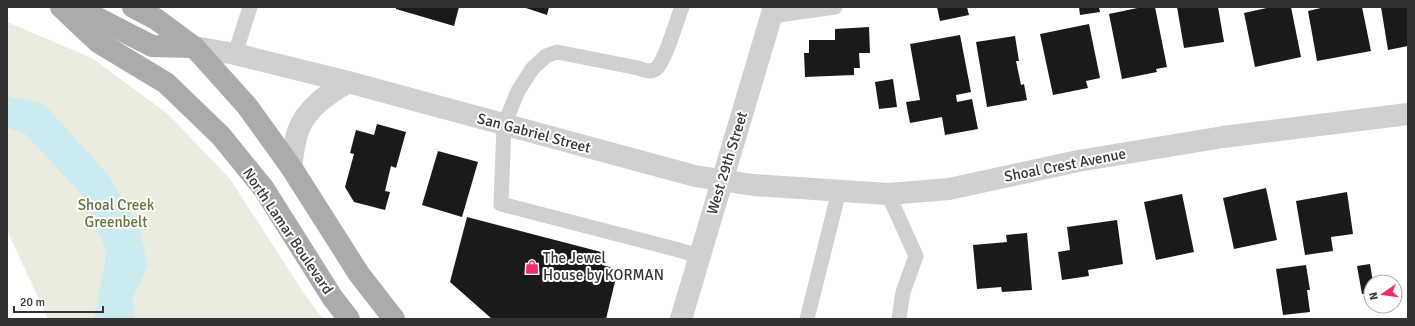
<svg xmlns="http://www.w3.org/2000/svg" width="1415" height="326" viewBox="0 0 1415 326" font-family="Signika,sans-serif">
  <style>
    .green { fill: #e9ecde }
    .water { fill: #ccebf0 }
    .building { fill: #1a1a1a }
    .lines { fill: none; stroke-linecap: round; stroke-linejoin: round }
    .service { stroke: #d0d0d0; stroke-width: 15 }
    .minor { stroke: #d0d0d0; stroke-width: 22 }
    .tertiary { stroke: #d0d0d0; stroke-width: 22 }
    .primary { stroke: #ababab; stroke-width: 22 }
    .labels { text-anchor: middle; stroke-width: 4; stroke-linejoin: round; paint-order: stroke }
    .street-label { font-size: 15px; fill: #333; stroke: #fff }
    .park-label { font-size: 15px; fill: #63723c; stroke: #fff }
    .poi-label { font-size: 15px; fill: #333; stroke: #fff; text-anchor: start }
  </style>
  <rect width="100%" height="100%" fill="#fff"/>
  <path class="green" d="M7,22L92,58L168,114L230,179L305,295L323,319H48L7,230Z"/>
  <path class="water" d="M7,96L44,104L109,176L138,225L148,265L132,300L135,318L137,319H94L107,252L83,196L25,134L7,127Z"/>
  <g class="building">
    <path d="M396,7H459L454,26L396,9Z"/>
    <path d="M523,7H549L547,15Z"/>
    <path d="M937,7H967L969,15L940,21Z"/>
    <path d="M1079,7H1099L1100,12L1080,15Z"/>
    <path d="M1142,7H1155L1167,67L1156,69L1157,72L1122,79L1109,14Z"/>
    <path d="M1177,7H1218L1224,42L1184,48Z"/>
    <path d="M1271,7H1291L1301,57L1255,67L1244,13Z"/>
    <path d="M1325,7H1362L1371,51L1317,61L1308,11Z"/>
    <path d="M1381,7H1408V46L1388,50Z"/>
    <path d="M1089,24L1100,78L1086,81L1088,88L1053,95L1040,34Z"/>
    <path d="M869,27L870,53H859L860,68H854V75L805,77L804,53H809V40H835V29Z"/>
    <path d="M960,35L971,92L956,95L957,102L972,99L978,129L945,135L942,117L910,123L906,102L920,100L910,44Z"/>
    <path d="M1015,36L1019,61H1016L1021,85L1024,84L1027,100L987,107L976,42Z"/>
    <path d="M893,79L897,107L879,109L875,82Z"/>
    <path d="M377,124L406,132L396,168L391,166L385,191L390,192L385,210L354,202L345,187L354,154L350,153L356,130L374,135Z"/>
    <path d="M438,151L478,162L462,217L422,205Z"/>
    <path d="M1266,188L1277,240L1234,249L1223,198Z"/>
    <path d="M1347,192L1353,234L1331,237L1333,251L1305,255L1296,201Z"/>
    <path d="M1182,194L1194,252L1156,260L1144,202Z"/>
    <path d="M467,217L605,253L602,265L618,269L606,319H492L450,282Z"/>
    <path d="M1117,220L1123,264L1088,270L1089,276L1062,280L1058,252L1070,250L1067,227Z"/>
    <path d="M1027,233L1032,290L1002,292L1001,287L977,289L973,245L1007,242L1006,235Z"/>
    <path d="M1370,264L1373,282H1371V293L1362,294L1357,266Z"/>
    <path d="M1306,265L1310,290H1307L1310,312L1283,315L1276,269Z"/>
  </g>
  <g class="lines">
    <g class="service">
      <path d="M682,7C677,19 665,62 656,69C650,73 644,70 638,68L557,52L546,56L532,69L518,91L504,125L501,204L675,249L699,256"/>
      <path d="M771,16L835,7"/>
      <path d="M235,54L250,7"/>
      <path d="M888,194L916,256L903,292L899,319"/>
      <path d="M807,319L839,191"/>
    </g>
    <g class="minor">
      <path d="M194,47L235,54L348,82L695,176L753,185L888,194L949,189L1078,161L1223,137L1408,114"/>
      <path d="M291,167C293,155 294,142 298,131C307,107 328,94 348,82"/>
    </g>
    <path class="tertiary" d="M681,319L774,7"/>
    <g class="primary">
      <path d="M61,7L98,42L166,83L221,136L264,189L332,297L349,319"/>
      <path d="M76,7L152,46L194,47"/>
      <path d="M133,7L156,19L194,47L247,106L291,167L359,274L394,319"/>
    </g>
  </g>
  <defs>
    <symbol id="shop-bare" viewBox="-9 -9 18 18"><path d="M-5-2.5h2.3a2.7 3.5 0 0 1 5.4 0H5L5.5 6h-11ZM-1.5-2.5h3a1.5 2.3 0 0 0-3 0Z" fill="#f02e6d" stroke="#fff" stroke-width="2.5" paint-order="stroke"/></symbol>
  </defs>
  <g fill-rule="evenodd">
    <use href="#shop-bare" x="522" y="257" width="20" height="20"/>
  </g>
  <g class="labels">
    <g class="street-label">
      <text transform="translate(534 133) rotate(15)" y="5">San Gabriel Street</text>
      <text transform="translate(727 163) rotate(-73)" y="5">West 29th Street</text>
      <text transform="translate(1065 165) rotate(-11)" y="5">Shoal Crest Avenue</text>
      <text transform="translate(288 231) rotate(56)" y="5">North Lamar Boulevard</text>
    </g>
    <g class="park-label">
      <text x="116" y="210">Shoal Creek<tspan x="116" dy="17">Greenbelt</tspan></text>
    </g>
    <g class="poi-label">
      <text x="543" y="263">The Jewel<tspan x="543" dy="17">House by KORMAN</tspan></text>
    </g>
  </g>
  <rect width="1415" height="326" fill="none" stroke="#333333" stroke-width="16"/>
  <g transform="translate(1383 294) rotate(257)"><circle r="19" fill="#ffffff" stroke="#adadad"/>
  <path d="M0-3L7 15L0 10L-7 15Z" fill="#f02e6d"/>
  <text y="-6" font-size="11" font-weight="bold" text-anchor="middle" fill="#333333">N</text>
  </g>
  <path d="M14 306v6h89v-6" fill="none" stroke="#333333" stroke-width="2"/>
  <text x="20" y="306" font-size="12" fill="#333333" stroke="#ffffff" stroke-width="3" paint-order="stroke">20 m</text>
</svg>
